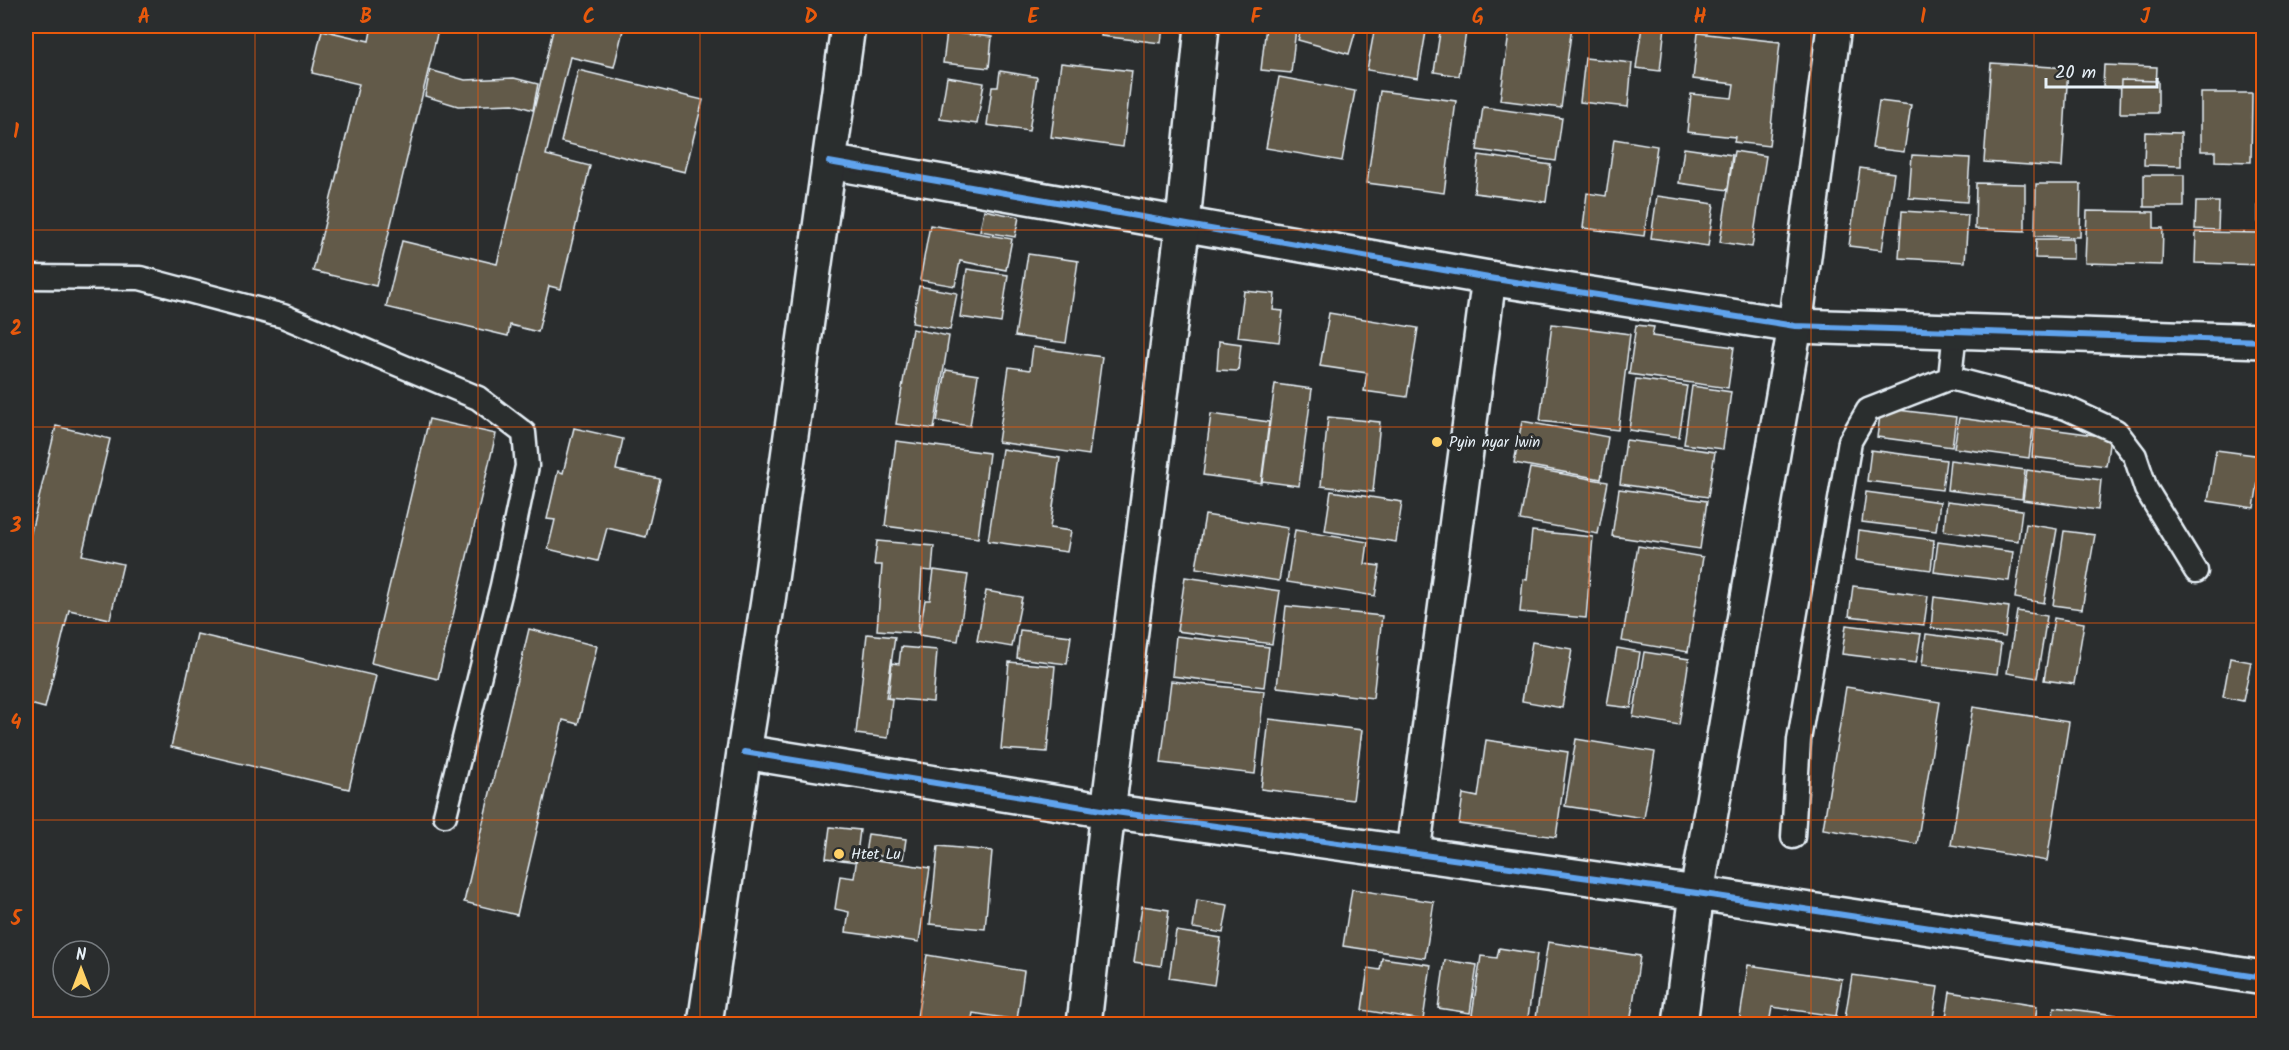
<svg xmlns="http://www.w3.org/2000/svg" width="2289" height="1050" viewBox="0 0 2289 1050" font-family="Kalam,sans-serif">
  <style>
    .building { fill: #625a4a; stroke: #e8f1f8; stroke-width: 1.5 }
    .lines { fill: none; stroke-linecap: round; stroke-linejoin: round }
    .lane-casing { stroke: #e8f1f8; stroke-width: 27 }
    .street-casing { stroke: #e8f1f8; stroke-width: 38 }
    .lane { stroke: #2a2d2e; stroke-width: 22 }
    .street { stroke: #2a2d2e; stroke-width: 33 }
    .cycleway-casing { stroke: #2a2d2e; stroke-width: 10 }
    .cycleway { stroke: #60a3ed; stroke-width: 6 }
    .grid { fill: none; stroke: #e8590c; stroke-width: 1.5; stroke-opacity: 0.55 }
    .poi-dot { fill: #ffd166; stroke: #2a2d2e; stroke-width: 2 }
    .labels { text-anchor: middle; stroke-width: 6; stroke-linejoin: round; paint-order: stroke }
    .poi-label { font-size: 15px; fill: #e8f1f8; stroke: #2a2d2e; text-anchor: start }
    .neatline { fill: none; stroke: #e8590c; stroke-width: 2 }
    .grid-label { font-size: 20px; text-anchor: middle; font-weight: bold; fill: #e8590c }
  </style>
  <rect width="100%" height="100%" fill="#2a2d2e"/>
  <filter id="ink" filterUnits="userSpaceOnUse"><feTurbulence type="fractalNoise" baseFrequency=".0167" numOctaves="2"/><feDisplacementMap in="SourceGraphic" scale="12" xChannelSelector="R" yChannelSelector="G"/><feConvolveMatrix kernelMatrix="1 2 1 2 8 2 1 2 1" color-interpolation-filters="sRGB"/></filter>
  <g filter="url(#ink)">
    <g class="building">
      <path d="M372,26H439L376,286L313,271L359,84L312,73L322,30L369,41Z"/>
      <path d="M554,26H624L614,67L570,57L546,155L590,166L561,289L549,286L538,332L510,325L508,336L386,307L402,241L497,264Z"/>
      <path d="M1102,26H1163L1161,43L1101,36Z"/>
      <path d="M1266,26L1296,28L1291,73L1261,70Z"/>
      <path d="M1302,26H1357L1349,54L1298,40Z"/>
      <path d="M1375,26H1427L1418,78L1367,70Z"/>
      <path d="M1441,26H1467L1459,76L1434,72Z"/>
      <path d="M1510,26H1572L1561,108L1500,100Z"/>
      <path d="M1642,26H1665L1660,71L1636,68Z"/>
      <path d="M947,32L992,37L989,68L943,63Z"/>
      <path d="M1698,33L1780,42L1769,146L1734,142L1735,137L1687,132L1691,94L1732,98L1734,84L1693,79Z"/>
      <path d="M1585,58L1632,63L1628,107L1580,102Z"/>
      <path d="M1061,63L1132,71L1123,147L1051,137Z"/>
      <path d="M1991,63L2068,68L2062,167L1984,162Z"/>
      <path d="M2104,65L2157,67L2156,89L2103,87Z"/>
      <path d="M430,70L465,80L514,78L538,84L533,110L513,104L458,106L425,96Z"/>
      <path d="M578,70L703,100L685,172L561,142Z"/>
      <path d="M1000,71L1037,77L1029,131L987,125L992,87H998Z"/>
      <path d="M947,77L984,83L977,124L940,119Z"/>
      <path d="M1279,77L1355,91L1342,161L1266,148Z"/>
      <path d="M2121,80L2158,81V113H2120Z"/>
      <path d="M1380,91L1456,101L1444,193L1367,183Z"/>
      <path d="M2201,93H2252L2251,162L2215,161V151H2201Z"/>
      <path d="M1879,101L1911,105L1904,152L1872,148Z"/>
      <path d="M1483,107L1562,118L1556,161L1477,150Z"/>
      <path d="M2145,132L2181,133V166L2144,165Z"/>
      <path d="M1614,139L1657,146L1644,236L1583,228L1587,193L1606,196Z"/>
      <path d="M1684,148L1732,155L1728,190L1679,183Z"/>
      <path d="M1734,151L1766,156L1752,247L1720,242Z"/>
      <path d="M1479,155L1551,165L1546,202L1474,193Z"/>
      <path d="M1912,155L1970,158L1967,202L1909,198Z"/>
      <path d="M1860,168L1894,173L1882,250L1849,246Z"/>
      <rect x="2144" y="175" width="40" height="32"/>
      <path d="M1976,183L2025,184V231L1975,229Z"/>
      <path d="M2036,184H2081L2080,237L2035,236Z"/>
      <rect x="2258" y="186" width="6" height="36"/>
      <path d="M1657,196L1714,204L1708,246L1651,238Z"/>
      <path d="M2196,202H2219L2218,230L2195,229Z"/>
      <path d="M984,210L1019,217L1015,237L980,231Z"/>
      <path d="M1902,211L1968,215L1965,262L1899,258Z"/>
      <path d="M2087,211L2154,212V228H2163L2162,265L2085,263Z"/>
      <path d="M930,225L1012,239L1006,270L960,261L955,286L920,280Z"/>
      <path d="M2196,232L2264,233V265L2195,263Z"/>
      <path d="M2036,239H2073V259L2035,258Z"/>
      <path d="M1028,254L1078,261L1066,343L1015,336Z"/>
      <path d="M967,269L1008,275L1001,323L960,317Z"/>
      <path d="M919,286L957,293L950,330L912,323Z"/>
      <path d="M1244,291L1275,294L1273,310L1283,311L1279,342L1238,337Z"/>
      <path d="M1329,313L1418,328L1407,397L1364,391L1367,373L1320,366Z"/>
      <path d="M1552,324L1630,334L1618,430L1540,421Z"/>
      <path d="M1636,325L1654,327L1652,336L1734,347L1728,388L1629,374Z"/>
      <path d="M912,329L949,336L934,429L896,424Z"/>
      <path d="M1219,341L1241,344L1238,371L1217,370Z"/>
      <path d="M1033,347L1102,357L1089,455L998,442L1009,367L1030,370Z"/>
      <path d="M946,370L978,375L970,426L937,421Z"/>
      <path d="M1636,379L1687,386L1679,437L1629,430Z"/>
      <path d="M1275,384L1312,389L1299,486L1262,481Z"/>
      <path d="M1692,386L1731,392L1723,449L1684,444Z"/>
      <path d="M1881,408L1956,417L1952,447L1877,437Z"/>
      <path d="M1211,414L1269,422L1261,483L1203,475Z"/>
      <path d="M1328,417L1380,422L1373,492L1321,486Z"/>
      <path d="M1959,418L2033,428L2029,458L1954,448Z"/>
      <path d="M429,419L496,434L438,679L371,663Z"/>
      <path d="M1522,421L1608,437L1601,479L1514,463Z"/>
      <path d="M56,426L110,439L82,555L123,564L110,619L69,610L45,708L26,703V553Z"/>
      <path d="M2035,427L2110,437L2106,466L2032,457Z"/>
      <path d="M574,428L623,439L616,470L660,479L646,537L607,528L598,561L548,549L555,520L547,519L558,471L563,473Z"/>
      <path d="M1626,440L1715,452L1708,497L1620,484Z"/>
      <path d="M896,441L989,453L978,538L885,526Z"/>
      <path d="M1002,449L1060,458L1050,528L1071,531L1067,552L988,541Z"/>
      <path d="M1871,450L1946,460L1942,490L1867,481Z"/>
      <path d="M2216,450L2262,456L2254,508L2208,501Z"/>
      <path d="M1950,460L2025,470L2022,499L1947,490Z"/>
      <path d="M1530,468L1608,482L1598,534L1520,520Z"/>
      <path d="M2027,470L2101,480L2098,510L2023,500Z"/>
      <path d="M1619,489L1707,501L1700,549L1612,536Z"/>
      <path d="M1331,491L1402,502L1396,542L1325,531Z"/>
      <path d="M1866,492L1940,502L1936,531L1862,522Z"/>
      <path d="M1947,501L2022,510L2018,541L1944,531Z"/>
      <path d="M1205,515L1288,528L1279,581L1196,568Z"/>
      <path d="M2026,524L2057,529L2044,603L2015,598Z"/>
      <path d="M1295,530L1368,542L1365,564L1380,566L1375,596L1287,582Z"/>
      <path d="M1859,530L1934,540L1931,570L1856,560Z"/>
      <path d="M1532,531L1593,537L1586,618L1520,612L1523,579L1527,580Z"/>
      <path d="M2064,531L2095,535L2082,609L2053,605Z"/>
      <path d="M877,541L934,546L932,571L922,570L918,633L877,630L882,565H874Z"/>
      <path d="M1938,542L2013,552L2009,581L1934,572Z"/>
      <path d="M1638,546L1703,557L1688,652L1622,641Z"/>
      <path d="M934,570L968,575L958,641L919,635L925,600H930Z"/>
      <path d="M1185,577L1280,591L1272,644L1177,631Z"/>
      <path d="M1853,586L1928,596L1924,625L1849,616Z"/>
      <path d="M986,591L1022,597L1012,647L977,641Z"/>
      <path d="M1934,597L2009,607L2005,637L1931,628Z"/>
      <path d="M1286,606L1382,616L1373,698L1277,687Z"/>
      <path d="M2017,611L2047,616L2037,678L2007,673Z"/>
      <path d="M2054,618L2084,623L2074,684L2044,680Z"/>
      <path d="M1846,625L1921,634L1916,663L1842,654Z"/>
      <path d="M529,629L597,646L578,724L563,720L517,915L464,902Z"/>
      <path d="M1020,630L1071,636L1067,664L1017,658Z"/>
      <path d="M197,634L376,676L349,789L171,747Z"/>
      <path d="M867,634L895,637L886,698L892,699L888,738L856,734Z"/>
      <path d="M1926,634L2001,644L1997,674L1922,665Z"/>
      <path d="M1176,636L1269,647L1264,687L1172,676Z"/>
      <path d="M1532,642L1572,649L1562,708L1522,701Z"/>
      <path d="M901,647L937,650L933,702L888,698L892,663L899,664Z"/>
      <path d="M1617,648L1640,652L1631,708L1607,705Z"/>
      <path d="M1644,652L1689,659L1679,725L1633,717Z"/>
      <path d="M2230,658L2251,662L2243,701L2223,697Z"/>
      <path d="M1009,662L1055,666L1047,752L1001,749Z"/>
      <path d="M1171,681L1264,691L1255,774L1161,763Z"/>
      <path d="M1846,687L1940,702L1917,844L1823,829Z"/>
      <path d="M1973,707L2069,722L2047,861L1951,845Z"/>
      <path d="M1269,719L1362,730L1353,800L1261,789Z"/>
      <path d="M1576,739L1655,752L1644,818L1565,806Z"/>
      <path d="M1486,740L1568,752L1556,837L1459,824L1463,794L1478,797Z"/>
      <path d="M830,827L860,830L856,862L826,858Z"/>
      <path d="M868,834L906,839L903,859L865,854Z"/>
      <path d="M938,846L992,851L985,929L930,924Z"/>
      <path d="M857,857L930,868L919,942L846,932L849,912L835,909L840,876L854,878Z"/>
      <path d="M1352,889L1434,902L1425,958L1343,946Z"/>
      <path d="M1197,900L1228,905L1223,933L1193,928Z"/>
      <path d="M1142,906L1169,910L1161,966L1134,962Z"/>
      <path d="M1176,931L1221,938L1214,985L1169,978Z"/>
      <path d="M1548,942L1640,956L1630,1024H1535Z"/>
      <path d="M1499,948L1537,954L1527,1024H1494V1022L1480,1020V1017L1472,1015L1481,956L1497,958Z"/>
      <path d="M927,955L1024,971L1017,1020L973,1013L971,1024H916Z"/>
      <path d="M1382,958L1431,965L1423,1020L1362,1010L1368,968L1380,970Z"/>
      <path d="M1445,960L1477,965L1470,1013L1438,1008Z"/>
      <path d="M1748,965L1842,979L1836,1016L1772,1007L1769,1024H1739Z"/>
      <path d="M1852,975L1938,987L1932,1024H1890L1845,1018Z"/>
      <path d="M1950,992L2037,1006L2035,1024H1945Z"/>
      <path d="M2054,1007L2124,1016L2123,1024H2052Z"/>
      <path d="M1785,1017L1835,1024H1784Z"/>
    </g>
    <g class="lines">
      <defs>
        <g id="lane">
          <path d="M26,277L140,278L283,316L478,398L524,433L527,466L502,586L445,815"/>
          <path d="M1950,378L2066,408L2116,431L2135,456L2146,489L2196,571"/>
          <path d="M1793,837L1799,740L1850,441L1868,410L1950,378L1955,331"/>
        </g>
        <g id="street">
          <path d="M829,162L1489,278L1795,326L2264,341"/>
          <path d="M744,752L1108,811L1697,893L2264,978"/>
          <path d="M1413,852L1489,278"/>
          <path d="M705,1024L744,752L768,601L848,26"/>
          <path d="M1084,1024L1108,811L1183,223L1202,26"/>
          <path d="M1680,1024L1697,893L1795,326L1834,26"/>
        </g>
      </defs>
      <use href="#lane" class="lane-casing"/>
      <use href="#street" class="street-casing"/>
      <use href="#lane" class="lane"/>
      <use href="#street" class="street"/>
      <defs>
        <g id="cycleway">
          <path d="M829,162L1489,278L1795,326L2264,341"/>
          <path d="M744,752L1108,811L1697,893L2264,978"/>
        </g>
      </defs>
      <use href="#cycleway" class="cycleway-casing"/>
      <use href="#cycleway" class="cycleway"/>
    </g>
  </g>
  <path class="grid" d="M255,26V1024M478,26V1024M700,26V1024M922,26V1024M1144,26V1024M1367,26V1024M1589,26V1024M1811,26V1024M2034,26V1024M26,230H2264M26,427H2264M26,623H2264M26,820H2264"/>
  <g class="poi-dot">
    <circle cx="1437" cy="442" r="6"/>
    <circle cx="839" cy="854" r="6"/>
  </g>
  <g class="labels">
    <g class="poi-label">
      <text x="1449" y="447">Pyin nyar lwin</text>
      <text x="851" y="859">Htet Lu</text>
    </g>
  </g>
  <rect width="2289" height="1050" fill="none" stroke="#2a2d2e" stroke-width="66"/>
  <g transform="translate(81 969)"><circle r="28" fill="#2a2d2e" stroke="#767b7f" stroke-width="1.5"/>
  <path d="M0-4.5L10 22L0 15L-10 22Z" fill="#ffd166"/>
  <text y="-9" font-size="16" font-weight="bold" text-anchor="middle" fill="#e8f1f8">N</text>
  </g>
  <path d="M2046 78v9h111v-9" fill="none" stroke="#e8f1f8" stroke-width="3"/>
  <text x="2055" y="78" font-size="18" fill="#e8f1f8" stroke="#2a2d2e" stroke-width="4.5" paint-order="stroke">20 m</text>
  <rect x="33" y="33" width="2223" height="984" class="neatline"/>
  <g class="grid-label">
    <text x="144" y="23">A</text>
    <text x="366" y="23">B</text>
    <text x="589" y="23">C</text>
    <text x="811" y="23">D</text>
    <text x="1033" y="23">E</text>
    <text x="1256" y="23">F</text>
    <text x="1478" y="23">G</text>
    <text x="1700" y="23">H</text>
    <text x="1923" y="23">I</text>
    <text x="2145" y="23">J</text>
    <text x="16" y="138">1</text>
    <text x="16" y="335">2</text>
    <text x="16" y="532">3</text>
    <text x="16" y="729">4</text>
    <text x="16" y="925">5</text>
  </g>
</svg>
